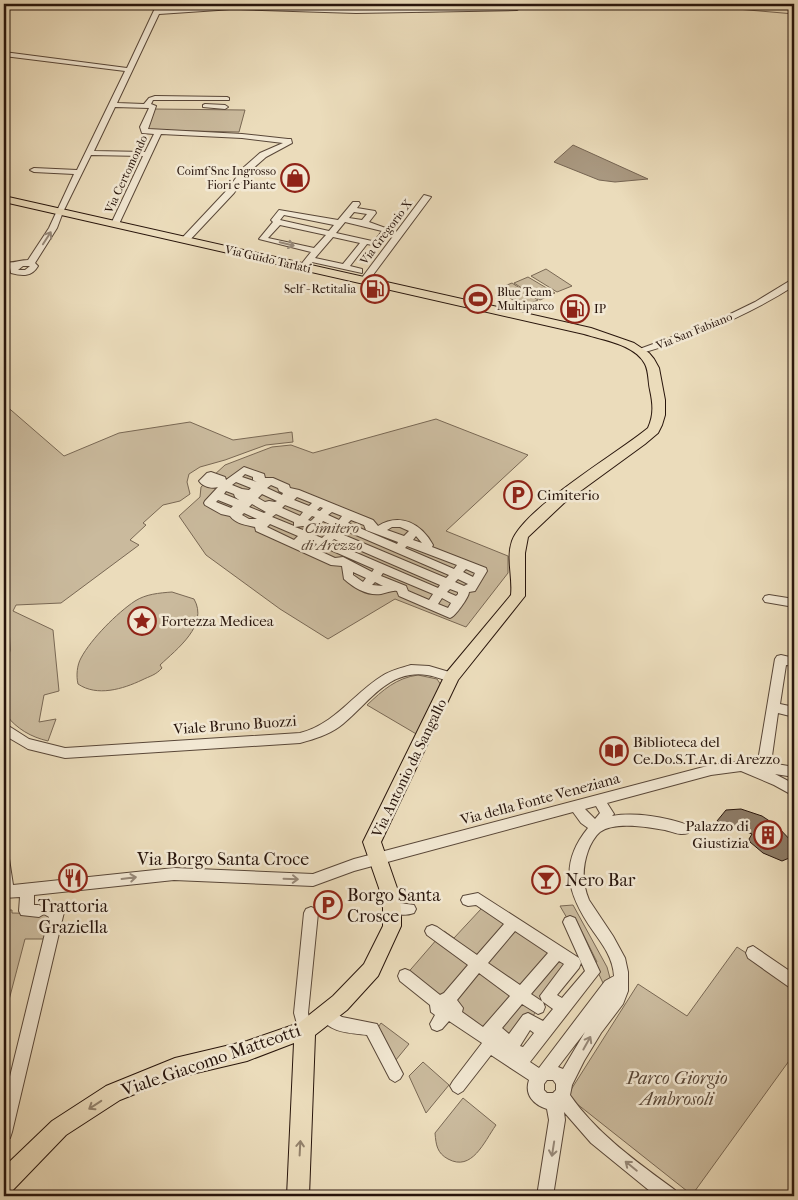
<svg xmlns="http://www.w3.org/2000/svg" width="798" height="1200" viewBox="0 0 798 1200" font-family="'IM FELL French Canon',serif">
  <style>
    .green { fill: #caba9d; stroke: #796854 }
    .water { fill: #a99880; stroke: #756452 }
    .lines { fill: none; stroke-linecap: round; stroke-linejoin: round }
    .stream { stroke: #756452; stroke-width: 1 }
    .building { fill: #8d7c67; stroke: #28150c }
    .minor-casing { stroke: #594738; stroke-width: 2 }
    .major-casing { stroke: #28150c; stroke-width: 2 }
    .minor { fill: #f2e8d3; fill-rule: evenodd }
    .major { fill: #ebdcbb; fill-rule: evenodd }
    .oneway { stroke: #978979 }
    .oneway2 { stroke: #93826c }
    .labels { text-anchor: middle; stroke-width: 5; stroke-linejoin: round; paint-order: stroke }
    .far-poi-label { font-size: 12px; fill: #28150c; stroke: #f2e8d3; text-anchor: end }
    .far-street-label { font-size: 12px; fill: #28150c; stroke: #f2e8d3 }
    .poi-label { font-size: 15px; fill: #28150c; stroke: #f2e8d3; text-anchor: start }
    .park-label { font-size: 15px; font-style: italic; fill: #594738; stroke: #f2e8d3 }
    .street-label { font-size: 15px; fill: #28150c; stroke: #f2e8d3 }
    .near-street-label { font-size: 18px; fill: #28150c; stroke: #f2e8d3 }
    .near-poi-label { font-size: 18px; fill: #28150c; stroke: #f2e8d3; text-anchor: start }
    .near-park-label { font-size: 18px; font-style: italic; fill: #594738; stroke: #f2e8d3 }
  </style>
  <rect width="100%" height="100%" fill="#ebdcbb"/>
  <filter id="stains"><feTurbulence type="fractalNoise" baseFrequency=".004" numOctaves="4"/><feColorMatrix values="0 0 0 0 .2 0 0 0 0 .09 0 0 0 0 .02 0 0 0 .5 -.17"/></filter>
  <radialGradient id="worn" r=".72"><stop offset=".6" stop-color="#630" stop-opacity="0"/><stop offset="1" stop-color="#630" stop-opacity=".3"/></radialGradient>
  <g class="green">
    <path d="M155,109L245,110L239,132L147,130Z"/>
    <path d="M546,269L572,286L557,292L531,276Z"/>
    <path d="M528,277L555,293L540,300L514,283Z"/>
    <path d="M512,283L538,300L523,307L497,289Z"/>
    <path d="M4,404L64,456L119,433L190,422L233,440L292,432L293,442L266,445L225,460L200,467L189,474L187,482L190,494L180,501L163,505L143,523L146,525L130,540L139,545L61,603L16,605L13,611L53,630L59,691L44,695L39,722L56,719L48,741C31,737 17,729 6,715L4,684L10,650L9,624L4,619Z"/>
    <path d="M436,419L528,455L446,531L508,556V573L466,627L395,599L328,639L280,609L206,555L179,516L200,497L201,487L225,465L272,447L291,445L313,453Z"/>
    <path d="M172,592L194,599C209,625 177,649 160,665L162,668C156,675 150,676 142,680C123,689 97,697 78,684C76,676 77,665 81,658C91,639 117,613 135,601C146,594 159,593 172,592Z"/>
    <path d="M418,675L437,679L441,685L418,735L367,705C383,690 396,678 418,675Z"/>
    <path d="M472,901L574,963L511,1044L484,1037L405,976L444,931L454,938L481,909Z"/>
    <path d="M573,905L607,967L610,978L603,983L594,964L597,962L576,920L567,918L560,906Z"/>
    <path d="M5,910H12V913L54,914L48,939H25L4,1019Z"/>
    <path d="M737,947L794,984V1054L692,1195L567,1096L638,984L687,1016Z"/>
    <path d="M381,1023L409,1044L391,1066L374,1033Z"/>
    <path d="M423,1062L449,1085L426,1113L409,1076Z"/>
    <path d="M463,1098L496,1125C484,1142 472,1172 448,1159C437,1153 436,1145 435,1133Z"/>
  </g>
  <path class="water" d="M573,145L648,179L615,182L599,180L554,162Z"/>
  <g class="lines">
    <g class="stream">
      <path d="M131,4L161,8L160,12"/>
      <path d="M680,4L794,14"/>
      <path d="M516,10L543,5L566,4"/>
      <path d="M418,12L505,10"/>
    </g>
  </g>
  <path class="building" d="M741,809L762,816L777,826L794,844V856L782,861L763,853L750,842L749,839L752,834L717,821L726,810Z"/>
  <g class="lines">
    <defs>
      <g id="minor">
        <path d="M157,4H163L160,10L233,5L356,9L516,6L520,4H527L517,10L356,13L233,9L159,14L117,103L144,104L149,98L155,96L227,97L229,98V100H153L151,104L156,106L148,129L242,134L288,139H291L292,143L266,157L249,172L234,193L188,242H185L181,240L182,238L228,189L243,168L260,153L283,143L242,138L161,134L119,224L115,226L111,224L143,156L91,155L63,212L57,228L35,263L38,266C32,277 22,276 11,273L10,268L4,267V262C13,264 19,260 28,260L49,228L74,174L34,172L30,170L34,168L77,170L125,71L4,56V52L127,68ZM115,107L149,108L140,127L142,133L154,134L145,152L94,151ZM23,266H30L25,270H18Z"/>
        <path d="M205,104L225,105L228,107L225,109L203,107V105Z"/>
        <path d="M424,195L431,197L367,283H361V279Z"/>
        <path d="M353,202H359L360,204L357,208L375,211L376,213L369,222L391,230C384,239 379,247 367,244L350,266L362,269V273L312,262L306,269H300L299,267L311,252L259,239L273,222L271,220L279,210L338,220ZM354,212L367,214L362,220L349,218ZM284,215L334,225L329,231L280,220ZM345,222L382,231L376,239L372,241L336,233ZM280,225L326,235L314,248L268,238ZM333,237L360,243L343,264L315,258Z"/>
        <path d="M791,280H794V286C747,316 696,337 642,353H636L634,351L716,321L755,302Z"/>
        <path d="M244,467L264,474L265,478H273L289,485L290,488L299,490L373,520L378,526C400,512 422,524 433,545L432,547L486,568L487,571L475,591L469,592C469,597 455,617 450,618L399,596L397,591C392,590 387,593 381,594C368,596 354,588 344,579L342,566L331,565L256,531L255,527C246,525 236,524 230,516L221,514L205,505L204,503L205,501L218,487C212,489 203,487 199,481L207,473L211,472L225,477L226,480ZM245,474L253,477V480L257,482L242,477ZM236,482L251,488L249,490L242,489L232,485ZM271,485L278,488L279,491L283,493L282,495L267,488ZM226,491L234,494L235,497L239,500L224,494ZM262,494L277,501L275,502L269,501L265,502L258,498ZM297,497L312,503L309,506L294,500ZM218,500L233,506L231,508L216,502ZM252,504L266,512L264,513L249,507ZM285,505L303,512L300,516L282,508ZM320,507L323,508L320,511L317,510ZM332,512L342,516L339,520L328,515ZM244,513L257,519H249L242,515ZM276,514L294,522V526L272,517ZM312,516L315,517L311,521L308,520ZM351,520L364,525L366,530L398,542L397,544L348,523ZM323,521L334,526L330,529L320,525ZM270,524L298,536L294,540L267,527ZM303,526L306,527L303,530L295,527ZM392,527H400L409,531L404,536L387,530ZM342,529L449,575L446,578L339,533ZM315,531L325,535L322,538L312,534ZM416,536L422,543L413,540ZM334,539L440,585L438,588L331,542ZM307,540L317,544L313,548L303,544ZM407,546L457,565L454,569L405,548ZM326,548L374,569L372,572L343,557L335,558L322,552ZM466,569L475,573L473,577L463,572ZM353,572L366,578L363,582L353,575ZM383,573L433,594L429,600L408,591L406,586L381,576ZM458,579L468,584L464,586L455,582ZM375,582L383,586L372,585ZM450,589L458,592V594L456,596L447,592ZM442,598L451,603L448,608L438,604Z"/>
        <path d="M769,595L794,599V607L765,602L763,599L765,596Z"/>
        <path d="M781,655L794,658V666L786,665L780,704L794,707V717L778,713L771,763L794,767V777L775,774L794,784V796L774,785L741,771L711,775L607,803L614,814L612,816C636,812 665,817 688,825L690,829L688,833C680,836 673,832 665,830C649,827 614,821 600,832C595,836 590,845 588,851C582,868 582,883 589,900L613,936L625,958L628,972V991L623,1004L601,1033L584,1061L572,1085L570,1095C597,1134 637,1162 675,1190L677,1196H656L591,1143L564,1112L565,1120L553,1196H537L549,1120L547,1109C534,1105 524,1095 529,1080L491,1055L463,1091L458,1094L453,1091L450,1086L453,1081L482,1043L449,1021L442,1029L437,1031L432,1029L430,1024L435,1015L431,1012L430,1005L400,981L398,976L400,971L405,969L410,971L440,995L444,993L468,965L427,935L425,931L427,927L432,925L437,927L477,955L504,924L476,905L468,906L463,904L461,900L463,896L478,893L579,958L581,963L579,968L557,995L562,998L585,971L563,922L565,918L570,916L575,918L600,972L530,1062L539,1068L605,981L614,976C613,958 603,945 593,931C568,895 558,865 588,828L581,823L573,812L354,871L313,886L174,880L34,895V905H39L44,908C49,903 56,905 62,908L64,912L12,1132L10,1138L4,1140V1101L49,917L44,914L39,917L21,915L19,911L20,897L4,898V857L9,859L13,885L174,868L313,874L354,859L711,765L750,760L758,761L775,659L777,656ZM596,806L600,813L595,819L585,809ZM515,931L548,953L520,985L488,963ZM559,961L564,964L540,996L542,1001L553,1009L543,1021L528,1013L523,1015L509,1034L502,1028L522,1004L538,1014L543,1012L545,1007L543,1002L531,994ZM479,973L510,996L483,1027L462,1012L463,1008L457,1000ZM530,1030L534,1033L523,1047L520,1046ZM585,1032L563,1069L558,1067ZM547,1080H553L556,1084V1090L553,1093H547L544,1090V1084Z"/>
        <path d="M411,665L429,666L456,674L458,677L456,680L452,682C438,678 425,672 410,675C381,679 362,710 339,727C328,735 314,739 300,743L65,758L28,749L4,735V723L29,739L65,748L300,733C335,724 353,694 382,676C391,670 401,668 411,665Z"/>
        <path d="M392,902L414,905L416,909L414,913C406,916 395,915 387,912L385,908L387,904Z"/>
        <path d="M311,907L316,909L318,913L308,1013L312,1030L310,1035L305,1037L300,1035L294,1013L304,913L306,909Z"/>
        <path d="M753,946L794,974V989L789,987L748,958L746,953L748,948Z"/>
        <path d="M326,1007L342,1017L377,1024L403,1074L400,1079L395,1082L390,1079L367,1035C350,1033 327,1033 319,1014L321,1009Z"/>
      </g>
      <path id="major" d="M4,196L591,328L634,343L649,353L654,359L659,368L665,400V415L662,425L658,433L645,444L564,503L528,537L525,553V596L458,680L381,842L397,888L401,908V926L378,976L347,1010L315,1035L309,1196H287L294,1043L247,1061L175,1078L120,1100L66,1135L12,1191L4,1194V1167L52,1121L106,1086L175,1058L247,1041L299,1023L333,996L364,964L383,926V908L379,888L363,842L446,673L511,595C513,577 506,558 512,541C524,508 618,453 648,428C654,415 653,404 650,390C648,382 649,372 645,364C635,344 602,340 584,334L4,202Z"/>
    </defs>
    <use href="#minor" class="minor-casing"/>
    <use href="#major" class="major-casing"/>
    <use href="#minor" class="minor"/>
    <use href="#major" class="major"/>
  </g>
  <defs><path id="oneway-shaft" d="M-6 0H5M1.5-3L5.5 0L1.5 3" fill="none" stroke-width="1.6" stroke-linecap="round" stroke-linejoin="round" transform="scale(1.25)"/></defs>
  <g class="oneway">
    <use href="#oneway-shaft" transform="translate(47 238) rotate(-57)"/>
    <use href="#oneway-shaft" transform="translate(287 244) rotate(13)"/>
    <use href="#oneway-shaft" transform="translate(129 878) rotate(-7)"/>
    <use href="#oneway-shaft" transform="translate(291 879) rotate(2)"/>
    <use href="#oneway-shaft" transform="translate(587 1043) rotate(-61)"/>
    <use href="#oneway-shaft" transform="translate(553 1149) rotate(99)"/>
    <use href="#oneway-shaft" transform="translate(631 1166) rotate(-141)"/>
  </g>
  <g class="oneway2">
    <use href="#oneway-shaft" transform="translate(95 1105) rotate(147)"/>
    <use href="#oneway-shaft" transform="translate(300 1148) rotate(-87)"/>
  </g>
  <defs>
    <symbol id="shop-ring" viewBox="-11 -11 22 22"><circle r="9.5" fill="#f2e8d3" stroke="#8f2418" stroke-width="1.5"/><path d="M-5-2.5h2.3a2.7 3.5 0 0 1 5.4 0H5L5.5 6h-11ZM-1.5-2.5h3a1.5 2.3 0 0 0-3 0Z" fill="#8f2418"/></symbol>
    <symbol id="fuel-ring" viewBox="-11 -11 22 22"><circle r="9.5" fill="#f2e8d3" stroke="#8f2418" stroke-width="1.5"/><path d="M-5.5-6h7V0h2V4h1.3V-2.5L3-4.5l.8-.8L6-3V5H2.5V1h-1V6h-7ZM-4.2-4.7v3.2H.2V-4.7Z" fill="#8f2418"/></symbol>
    <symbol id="stadium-ring" viewBox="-11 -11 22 22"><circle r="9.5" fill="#f2e8d3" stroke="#8f2418" stroke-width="1.5"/><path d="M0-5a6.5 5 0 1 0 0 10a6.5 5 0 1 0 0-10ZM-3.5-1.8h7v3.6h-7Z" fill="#8f2418"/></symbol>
    <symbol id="parking-ring" viewBox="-11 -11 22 22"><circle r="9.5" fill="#f2e8d3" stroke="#8f2418" stroke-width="1.5"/><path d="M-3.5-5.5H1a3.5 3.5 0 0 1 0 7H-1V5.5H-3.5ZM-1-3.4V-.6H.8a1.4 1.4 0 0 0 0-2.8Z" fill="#8f2418"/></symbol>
    <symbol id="sight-ring" viewBox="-11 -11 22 22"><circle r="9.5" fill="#f2e8d3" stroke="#8f2418" stroke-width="1.5"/><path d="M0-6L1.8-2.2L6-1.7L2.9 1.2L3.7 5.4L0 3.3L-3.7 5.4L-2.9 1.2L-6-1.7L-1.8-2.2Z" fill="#8f2418"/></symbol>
    <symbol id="library-ring" viewBox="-11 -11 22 22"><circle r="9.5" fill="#f2e8d3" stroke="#8f2418" stroke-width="1.5"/><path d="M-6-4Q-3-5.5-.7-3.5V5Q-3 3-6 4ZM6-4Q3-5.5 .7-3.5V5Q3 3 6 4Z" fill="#8f2418"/></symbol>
    <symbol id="building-ring" viewBox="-11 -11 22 22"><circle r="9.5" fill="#f2e8d3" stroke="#8f2418" stroke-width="1.5"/><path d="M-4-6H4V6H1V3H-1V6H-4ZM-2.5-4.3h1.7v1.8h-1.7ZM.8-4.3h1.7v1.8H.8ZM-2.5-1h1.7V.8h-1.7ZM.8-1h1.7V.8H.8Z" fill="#8f2418"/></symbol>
    <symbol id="restaurant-ring" viewBox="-11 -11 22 22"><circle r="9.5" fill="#f2e8d3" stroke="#8f2418" stroke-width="1.5"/><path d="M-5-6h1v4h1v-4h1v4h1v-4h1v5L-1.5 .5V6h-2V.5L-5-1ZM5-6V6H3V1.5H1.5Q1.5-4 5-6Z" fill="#8f2418"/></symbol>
    <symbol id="bar-ring" viewBox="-11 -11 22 22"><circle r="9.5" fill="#f2e8d3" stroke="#8f2418" stroke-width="1.5"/><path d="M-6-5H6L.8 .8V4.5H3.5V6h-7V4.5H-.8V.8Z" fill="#8f2418"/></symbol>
  </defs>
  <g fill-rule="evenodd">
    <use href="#shop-ring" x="279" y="162" width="32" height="32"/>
    <use href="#fuel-ring" x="359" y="273" width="32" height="32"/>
    <use href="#stadium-ring" x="462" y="283" width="32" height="32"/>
    <use href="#fuel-ring" x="559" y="293" width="32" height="32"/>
    <use href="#parking-ring" x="502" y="479" width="32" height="32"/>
    <use href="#sight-ring" x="126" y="605" width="32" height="32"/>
    <use href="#library-ring" x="598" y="735" width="32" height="32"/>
    <use href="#building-ring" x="752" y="819" width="32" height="32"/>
    <use href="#restaurant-ring" x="57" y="862" width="32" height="32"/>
    <use href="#bar-ring" x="530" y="864" width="32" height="32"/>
    <use href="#parking-ring" x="312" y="889" width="32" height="32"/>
  </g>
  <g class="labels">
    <g class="far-poi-label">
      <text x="276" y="175">Coimf Snc Ingrosso<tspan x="276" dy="14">Fiori e Piante</tspan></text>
      <text x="356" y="293">Self - Retitalia</text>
      <text x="497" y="296" text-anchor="start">Blue Team<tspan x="497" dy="14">Multiparco</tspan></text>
      <text x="594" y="313" text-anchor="start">IP</text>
    </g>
    <g class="far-street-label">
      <text transform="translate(126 174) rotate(-65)" y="4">Via Certomondo</text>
      <text transform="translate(386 232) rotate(-53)" y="4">Via Gregorio X</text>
      <text transform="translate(268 259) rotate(13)" y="4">Via Guido Tarlati</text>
      <text transform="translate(694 331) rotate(-22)" y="4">Via San Fabiano</text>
    </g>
    <g class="poi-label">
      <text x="537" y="500">Cimiterio</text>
      <text x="161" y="626">Fortezza Medicea</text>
      <text x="633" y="747">Biblioteca del<tspan x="633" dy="17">Ce.Do.S.T.Ar. di Arezzo</tspan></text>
      <text x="749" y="831" text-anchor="end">Palazzo di<tspan x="749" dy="17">Giustizia</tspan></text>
    </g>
    <g class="park-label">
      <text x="332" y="533">Cimitero<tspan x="332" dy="17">di Arezzo</tspan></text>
    </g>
    <g class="street-label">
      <text transform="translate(235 725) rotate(-4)" y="5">Viale Bruno Buozzi</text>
      <text transform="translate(409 768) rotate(-64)" y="5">Via Antonio da Sangallo</text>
      <text transform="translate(540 799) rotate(-15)" y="5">Via della Fonte Veneziana</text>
    </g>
    <g class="near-street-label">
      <text x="223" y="865">Via Borgo Santa Croce</text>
      <text transform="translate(211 1060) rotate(-19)" y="6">Viale Giacomo Matteotti</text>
    </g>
    <g class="near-poi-label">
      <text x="565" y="886">Nero Bar</text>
      <text x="347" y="901">Borgo Santa<tspan x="347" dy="21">Crosce</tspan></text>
      <text x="73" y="912" text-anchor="middle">Trattoria<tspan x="73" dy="21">Graziella</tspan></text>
    </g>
    <g class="near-park-label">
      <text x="677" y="1084">Parco Giorgio<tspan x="677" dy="21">Ambrosoli</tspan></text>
    </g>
  </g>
  <rect width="798" height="1200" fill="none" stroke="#ebdcbb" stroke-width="20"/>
  <rect x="5" y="5" width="788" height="1190" fill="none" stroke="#28150c" stroke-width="2.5"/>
  <rect x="10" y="10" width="778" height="1180" fill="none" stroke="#28150c"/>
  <rect width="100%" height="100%" filter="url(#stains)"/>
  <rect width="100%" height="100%" fill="url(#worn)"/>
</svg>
